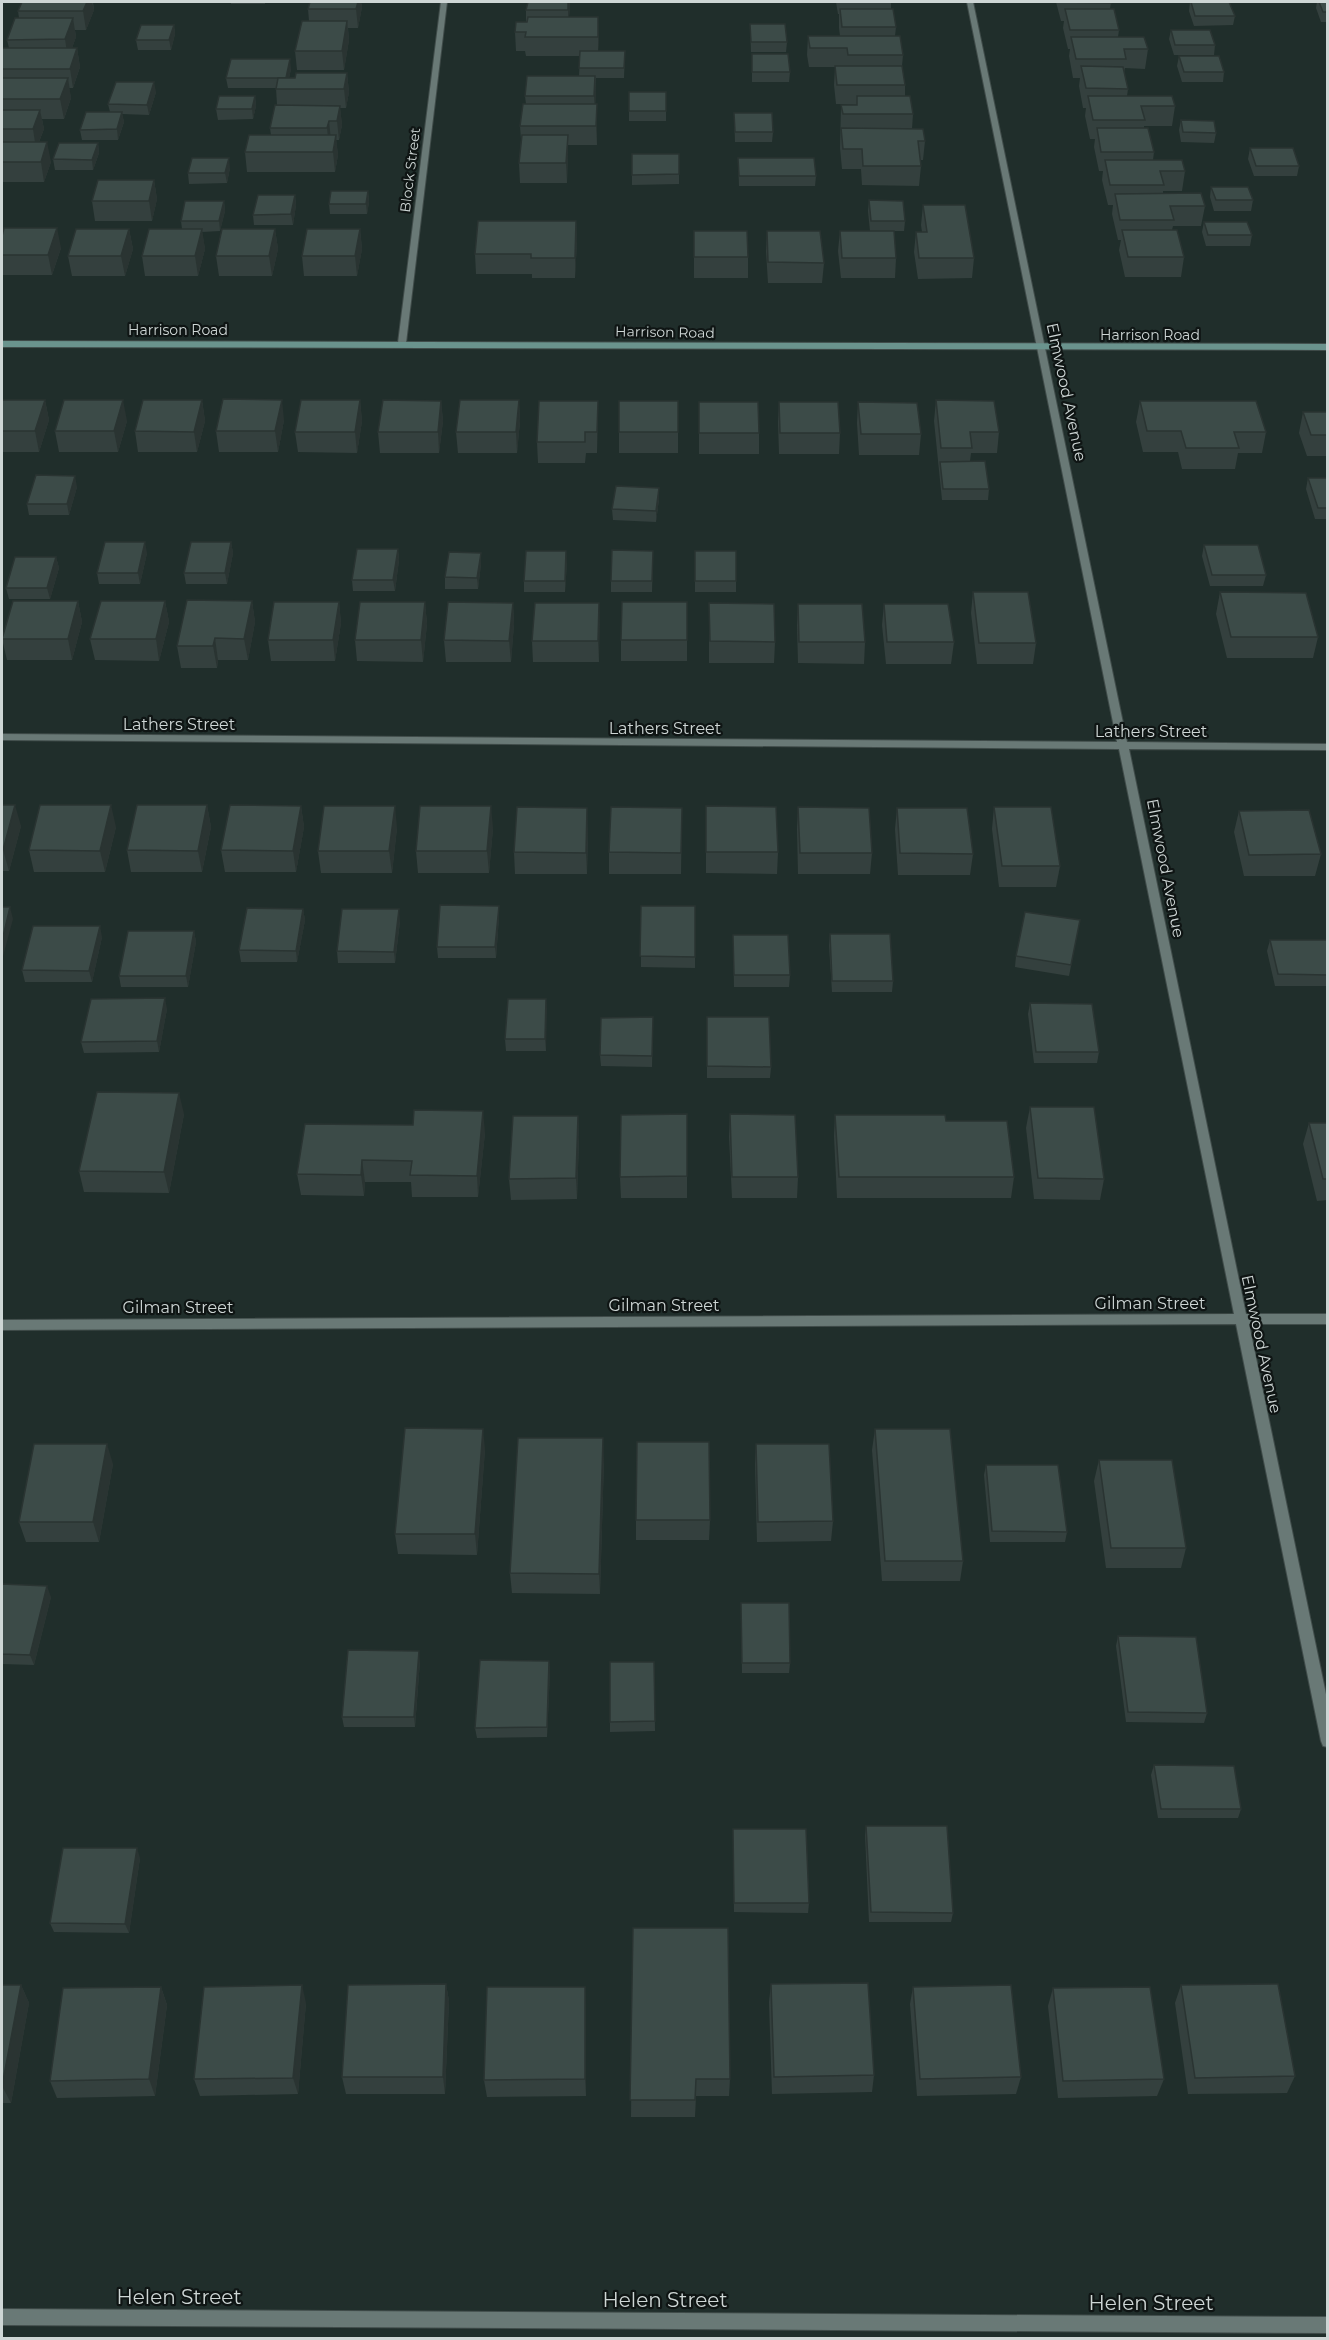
<svg xmlns="http://www.w3.org/2000/svg" width="1329" height="2340" viewBox="0 0 1329 2340" font-family="Montserrat,sans-serif">
  <style>
    .lines { fill: none; stroke-linecap: round; stroke-linejoin: round }
    .street-casing { stroke: #404c4a; stroke-width: 2 }
    .secondary-casing { stroke: #404c4a; stroke-width: 2 }
    .street { fill: #697976; fill-rule: evenodd }
    .secondary { fill: #6a938d; fill-rule: evenodd }
    .wall { fill: #34403e }
    .shaded-wall { fill: #2a3432 }
    .building { fill: #3c4b48; stroke: #2a3432; stroke-width: 1.5 }
    .labels { text-anchor: middle; stroke-width: 4.5; stroke-linejoin: round; paint-order: stroke }
    .far-street-label { font-size: 14px; fill: #ced6d5; stroke: #0f1514 }
    .street-label { font-size: 16px; fill: #ced6d5; stroke: #0f1514 }
    .near-street-label { font-size: 20px; fill: #ced6d5; stroke: #0f1514 }
  </style>
  <rect width="100%" height="100%" fill="#202e2b"/>
  <g class="lines">
    <defs>
      <g id="street">
        <path d="M441,2H447L406,343L402,346L398,343Z"/>
        <path d="M967,2H973L1127,742L1328,744V750L1129,749L1246,1314H1328V1324H1249L1328,1704V1747L1323,1746L1321,1741L1236,1324L2,1330V1320L1234,1314L1119,749L2,740V734L1117,742Z"/>
        <path d="M2,2309L1328,2317V2333L2,2325Z"/>
      </g>
      <path id="secondary" d="M2,341L1328,344V350L2,347Z"/>
    </defs>
    <use href="#street" class="street-casing"/>
    <use href="#secondary" class="secondary-casing"/>
    <use href="#street" class="street"/>
    <use href="#secondary" class="secondary"/>
  </g>
  <g class="wall">
    <path d="M22,2H112H93L94,10L86,30H75L76,37L72,48H77L80,67L73,88H69L71,98L64,119H42L44,129L39,142L51,162L44,182H2V48H9L7,40L19,18L18,11Z"/>
    <rect x="231" y="2" width="34" height="2"/>
    <path d="M310,2H361L362,7L358,28H348L349,40L344,70H297L295,51L309,21L308,9Z"/>
    <path d="M528,2H570L569,17L599,35L598,51H625L624,78H596L595,104H597V145H568L567,183H520L519,163L521,140L520,126L526,104L525,96L579,76L580,56H526L525,51H516L515,32L526,22V10Z"/>
    <path d="M836,2H891V9L896,27L895,36L903,55L902,66L905,85V96L913,114L912,129L925,141L923,160H920L921,166L919,186L862,185L861,169H842L840,148L841,105L856,104H836L834,85L835,67H809L807,55L808,36H840L839,28V14H838Z"/>
    <path d="M1056,2H1111L1110,9L1119,30L1118,37L1148,49L1145,69L1125,68L1124,73L1128,89L1127,96L1175,106L1172,126H1144V128L1154,152L1153,160L1185,171L1182,191H1163V194L1205,206L1201,226H1173L1172,230L1184,257L1181,277H1125L1119,250L1121,240H1118L1112,214L1113,205H1108L1102,180L1103,171H1099L1094,147L1095,139H1090L1085,116L1086,108H1083L1079,86L1080,78H1073L1069,56L1070,49H1068L1063,28L1064,21H1061Z"/>
    <path d="M1190,2L1235,16L1233,25L1194,26L1189,11Z"/>
    <path d="M1317,2H1328V22H1321L1316,8Z"/>
    <path d="M750,24L787,42L786,52H751Z"/>
    <path d="M174,25L175,34L171,50H138L136,40Z"/>
    <path d="M1171,30L1215,45L1214,55H1174L1169,39Z"/>
    <path d="M752,54L790,72L789,82H752Z"/>
    <path d="M1179,56L1224,72L1223,82H1182L1177,66Z"/>
    <path d="M291,69L289,78L347,73L349,92L346,108H340L342,125L339,140H336L338,155L335,172H247L245,152L271,135L270,128L277,105L276,88H228L226,78Z"/>
    <path d="M156,92L149,115L122,114L124,122L118,140H82L80,130L110,112L108,104Z"/>
    <rect x="629" y="92" width="37" height="29"/>
    <path d="M255,96L256,106L253,119L218,120L216,109Z"/>
    <path d="M734,113L773,132L772,142H735Z"/>
    <path d="M1181,120L1216,133L1214,143L1181,142L1179,130Z"/>
    <path d="M98,143L99,153L93,170H55L53,159Z"/>
    <path d="M1250,148L1299,166L1297,176H1254L1248,159Z"/>
    <path d="M632,154H679V184L632,185Z"/>
    <path d="M738,158L816,176L815,186H739Z"/>
    <path d="M230,168L227,183L189,184L188,173Z"/>
    <path d="M154,180L157,199L152,221H95L92,201Z"/>
    <path d="M1211,187L1253,200L1251,211H1214L1210,197Z"/>
    <path d="M368,191L369,202L367,214H330L329,204Z"/>
    <path d="M295,195L296,205L293,225H254L253,215Z"/>
    <path d="M869,200L905,221L904,231H870L868,211Z"/>
    <path d="M224,201L225,211L220,231L202,232L205,249L198,276H145L142,256L182,229L181,221Z"/>
    <path d="M923,205L974,258L972,278L918,279L914,252L916,232H922L921,225Z"/>
    <path d="M576,221L577,241L575,278H532V274H476L475,254Z"/>
    <path d="M1204,222L1252,235L1250,246H1206L1202,232Z"/>
    <path d="M129,229L133,249L125,276H72L68,256Z"/>
    <path d="M275,229L278,249L272,276H219L216,256Z"/>
    <path d="M360,229L362,249L357,276H304L302,256Z"/>
    <path d="M694,231L748,257V278H694Z"/>
    <path d="M767,231L824,263L822,283H768L766,251Z"/>
    <path d="M840,231L896,258L895,278H841L838,251Z"/>
    <path d="M2,236L61,248L52,275H2Z"/>
    <path d="M2,400H45L49,420L39,452H2Z"/>
    <path d="M202,400L205,421L197,452H138L135,431Z"/>
    <path d="M360,400L362,421L357,453L298,452L295,432Z"/>
    <path d="M519,400L520,421L517,453H458L456,432Z"/>
    <path d="M936,400L999,432L997,453H971L970,461L989,489L988,500H942L934,421Z"/>
    <path d="M441,401L443,421L439,453H380L378,432Z"/>
    <path d="M598,401L597,453H586L585,463H538L537,442Z"/>
    <path d="M678,401V453H619V432Z"/>
    <path d="M1140,401L1266,432L1262,453H1238L1235,469H1182L1178,452H1143L1136,422Z"/>
    <path d="M699,402L759,433V454H699Z"/>
    <path d="M779,402L840,433L839,454H779L778,422Z"/>
    <path d="M858,402L921,434L919,455H859L857,423Z"/>
    <path d="M1303,412H1328V456H1307L1299,433Z"/>
    <path d="M284,420L278,452H219L216,431Z"/>
    <path d="M127,421L118,452H59L55,431Z"/>
    <path d="M1308,478H1328V519H1315L1306,489Z"/>
    <path d="M77,487L69,515H29L27,504Z"/>
    <path d="M659,488V499L656,522L613,520L612,509Z"/>
    <path d="M231,542L233,553L227,584H186L184,573Z"/>
    <path d="M1204,545L1266,575L1263,586H1210L1202,556Z"/>
    <path d="M398,549L399,560L395,591H353L352,580Z"/>
    <path d="M653,551L652,592H611V581Z"/>
    <path d="M695,551L736,581V592H695Z"/>
    <path d="M147,553L140,584H99L97,573Z"/>
    <path d="M481,553V564L478,589H445V577Z"/>
    <path d="M56,557L59,568L50,599H9L6,588Z"/>
    <path d="M567,562L565,592H524V581Z"/>
    <path d="M973,592L1036,643L1033,664H977L971,613Z"/>
    <path d="M1220,592L1318,637L1313,658H1227L1216,614Z"/>
    <path d="M78,601L82,622L72,660H7L2,639Z"/>
    <path d="M165,601L169,622L159,661L95,660L90,639Z"/>
    <path d="M252,601L255,622L248,660H218L217,668H181L177,646Z"/>
    <path d="M339,602L341,623L335,661H271L268,640Z"/>
    <path d="M425,602L427,624L423,662L357,661L355,640Z"/>
    <path d="M687,602V661H621V640Z"/>
    <path d="M513,603L514,624L511,662H446L444,640Z"/>
    <path d="M599,603V662H533L532,641Z"/>
    <path d="M709,603L775,642L774,663H709Z"/>
    <path d="M798,604L865,642L864,664L798,663L797,625Z"/>
    <path d="M884,604L954,642L951,664H886L882,625Z"/>
    <path d="M2,805L21,826L9,871H2Z"/>
    <path d="M207,805L211,827L202,872H131L127,850Z"/>
    <path d="M301,806L304,827L296,872H225L221,850Z"/>
    <path d="M706,806L778,852L777,874L706,873Z"/>
    <path d="M798,807L872,853L870,874H798L797,829Z"/>
    <path d="M994,807L1060,866L1056,887H999L992,829Z"/>
    <path d="M682,808L681,874H609V852Z"/>
    <path d="M897,808L973,854L970,875H898L895,829Z"/>
    <path d="M1239,811L1321,854L1315,876H1244L1234,832Z"/>
    <path d="M116,827L105,872H34L29,850Z"/>
    <path d="M397,828L392,873H321L318,851Z"/>
    <path d="M493,828L489,873H418L416,851Z"/>
    <path d="M588,829L587,874H515L514,852Z"/>
    <path d="M499,906V917L496,958H438L437,947Z"/>
    <path d="M641,906L695,957V968L641,967Z"/>
    <path d="M303,909L305,920L297,962H241L239,950Z"/>
    <path d="M1080,920L1069,976L1015,967L1016,956Z"/>
    <path d="M400,921L395,963H338L337,951Z"/>
    <path d="M194,931L196,942L188,987H121L119,976Z"/>
    <path d="M830,934L893,981L892,992H832L829,945Z"/>
    <path d="M733,935L790,975L789,987H734Z"/>
    <path d="M102,937L92,982H25L22,970Z"/>
    <path d="M1270,940H1328V986H1275L1267,951Z"/>
    <path d="M546,999V1051H506L505,1039Z"/>
    <path d="M1030,1003L1099,1052L1097,1063H1034L1028,1014Z"/>
    <path d="M167,1009L159,1052L84,1053L81,1042Z"/>
    <path d="M653,1017L652,1067L601,1066L600,1055Z"/>
    <path d="M707,1017L771,1067L770,1078H707Z"/>
    <path d="M1030,1107L1104,1179L1100,1200L1034,1199L1026,1128Z"/>
    <path d="M184,1114L169,1193L84,1192L79,1171Z"/>
    <path d="M687,1114V1198H621L620,1177Z"/>
    <path d="M730,1114L798,1177L797,1198H732L729,1136Z"/>
    <path d="M835,1115L946,1121L1014,1177L1011,1198H837L834,1136Z"/>
    <path d="M578,1116L579,1137L577,1199L511,1200L509,1179Z"/>
    <path d="M1309,1123H1328V1200L1317,1201L1303,1144Z"/>
    <path d="M485,1133L478,1197H412L411,1182H365L364,1196L301,1195L297,1174Z"/>
    <path d="M875,1429L963,1561L960,1581H882L872,1450Z"/>
    <path d="M756,1444L833,1521L831,1541L757,1542L755,1464Z"/>
    <path d="M485,1449L477,1555L398,1554L395,1534Z"/>
    <path d="M604,1459L600,1594L512,1593L510,1573Z"/>
    <path d="M1099,1460L1186,1548L1181,1568H1106L1094,1481Z"/>
    <path d="M113,1464L99,1542H26L19,1522Z"/>
    <path d="M986,1465L1067,1532L1065,1542H990L984,1475Z"/>
    <path d="M636,1520H710L709,1540H636Z"/>
    <path d="M2,1584L51,1597L34,1665L2,1664Z"/>
    <path d="M741,1603L790,1663L789,1673H742Z"/>
    <path d="M1118,1636L1207,1713L1204,1723L1126,1722L1116,1646Z"/>
    <path d="M420,1661L415,1727H344L342,1717Z"/>
    <path d="M549,1661L550,1671L547,1737L477,1738L475,1728Z"/>
    <path d="M610,1662H654L655,1731L610,1732Z"/>
    <path d="M1154,1765L1241,1809L1238,1818H1158L1151,1775Z"/>
    <path d="M866,1826L953,1913L951,1922H869L865,1835Z"/>
    <path d="M733,1829L809,1903L808,1913L734,1912Z"/>
    <path d="M140,1858L129,1933L54,1932L50,1923Z"/>
    <path d="M633,1928L730,2079L729,2096H696L695,2117H631Z"/>
    <path d="M446,1984L449,2001L445,2094H346L342,2077Z"/>
    <path d="M771,1984L874,2075L872,2092L772,2094L769,2002Z"/>
    <path d="M2,1985H21L29,2003L11,2103H2Z"/>
    <path d="M1181,1985L1295,2076L1287,2093L1188,2094L1175,2003Z"/>
    <path d="M161,1987L167,2005L155,2096L57,2098L50,2081Z"/>
    <path d="M913,1987L1021,2077L1016,2094L917,2096L910,2004Z"/>
    <path d="M1053,1988L1164,2079L1157,2096L1058,2098L1048,2006Z"/>
    <path d="M306,2003L298,2094L200,2096L194,2079Z"/>
    <path d="M586,2004V2096L487,2097L484,2080Z"/>
  </g>
  <g class="shaded-wall">
    <path d="M87,2H92L94,10L86,30L83,11Z"/>
    <path d="M358,2H361L362,7L358,28L356,9Z"/>
    <path d="M568,2H570V8L568,29Z"/>
    <path d="M598,17L599,35L598,56Z"/>
    <path d="M73,18L76,37L68,59L65,39Z"/>
    <path d="M347,21L349,40L344,70L342,51Z"/>
    <path d="M174,25L175,34L171,50L169,40Z"/>
    <path d="M77,48L80,67L73,88L70,69Z"/>
    <path d="M290,59L291,69L287,88L286,78Z"/>
    <path d="M347,73L349,92L346,108L344,89Z"/>
    <path d="M595,76L596,96L595,115L594,96Z"/>
    <path d="M68,78L71,98L64,119L60,99Z"/>
    <path d="M154,82L156,92L149,115L147,105Z"/>
    <path d="M255,96L256,106L253,119L252,109Z"/>
    <path d="M597,104V145L596,126Z"/>
    <path d="M340,106L342,125L339,140L337,121Z"/>
    <path d="M40,110L44,129L36,149L33,129Z"/>
    <path d="M122,112L124,122L118,140L117,129Z"/>
    <path d="M329,121L331,140L329,148L327,128Z"/>
    <path d="M336,135L338,155L335,172L333,152Z"/>
    <path d="M568,135V154L567,183L566,163Z"/>
    <path d="M47,142L51,162L44,182L41,162Z"/>
    <path d="M98,143L99,153L93,170L92,160Z"/>
    <path d="M229,158L230,168L227,183L225,173Z"/>
    <path d="M154,180L157,199L152,221L149,201Z"/>
    <path d="M368,191L369,202L367,214L366,204Z"/>
    <path d="M295,195L296,205L293,225L291,214Z"/>
    <path d="M224,201L225,211L220,231L219,221Z"/>
    <path d="M576,221L577,241L575,278V258Z"/>
    <path d="M57,228L61,248L52,275L48,255Z"/>
    <path d="M129,229L133,249L125,276L121,256Z"/>
    <path d="M202,229L205,249L198,276L195,256Z"/>
    <path d="M275,229L278,249L272,276L269,256Z"/>
    <path d="M360,229L362,249L357,276L355,256Z"/>
    <path d="M45,400L49,420L39,452L35,431Z"/>
    <path d="M123,400L127,421L118,452L114,431Z"/>
    <path d="M202,400L205,421L197,452L194,432Z"/>
    <path d="M282,400L284,420L278,452L275,431Z"/>
    <path d="M360,400L362,421L357,453L355,432Z"/>
    <path d="M519,400L520,421L517,453L516,432Z"/>
    <path d="M441,401L443,421L439,453L438,432Z"/>
    <path d="M598,401V422L597,453V432Z"/>
    <path d="M75,476L77,487L69,515L67,504Z"/>
    <path d="M659,488V499L656,522V511Z"/>
    <path d="M145,542L147,553L140,584L138,573Z"/>
    <path d="M231,542L233,553L227,584L225,573Z"/>
    <path d="M398,549L399,560L395,591L393,580Z"/>
    <path d="M566,551L567,562L565,592V581Z"/>
    <path d="M481,553V564L478,589L477,578Z"/>
    <path d="M56,557L59,568L50,599L47,588Z"/>
    <path d="M78,601L82,622L72,660L68,639Z"/>
    <path d="M165,601L169,622L159,661L156,639Z"/>
    <path d="M252,601L255,622L248,660L244,639Z"/>
    <path d="M339,602L341,623L335,661L333,640Z"/>
    <path d="M425,602L427,624L423,662L421,640Z"/>
    <path d="M513,603L514,624L511,662L509,641Z"/>
    <path d="M599,603L600,624L599,662L598,641Z"/>
    <path d="M215,638L218,660L217,668L213,646Z"/>
    <path d="M15,805L21,826L9,871L3,850Z"/>
    <path d="M111,805L116,827L105,872L100,851Z"/>
    <path d="M207,805L211,827L202,872L198,851Z"/>
    <path d="M301,806L304,827L296,872L293,851Z"/>
    <path d="M395,806L397,828L392,873L389,851Z"/>
    <path d="M491,806L493,828L489,873L487,851Z"/>
    <path d="M587,808L588,829L587,874L586,853Z"/>
    <path d="M499,906V917L496,958L495,947Z"/>
    <path d="M10,907L13,919L2,960V941Z"/>
    <path d="M303,909L305,920L297,962L296,951Z"/>
    <path d="M399,909L400,921L395,963L394,952Z"/>
    <path d="M100,926L102,937L92,982L89,971Z"/>
    <path d="M194,931L196,942L188,987L186,976Z"/>
    <path d="M165,998L167,1009L159,1052L157,1041Z"/>
    <path d="M546,999L547,1010L546,1051L545,1039Z"/>
    <path d="M179,1093L184,1114L169,1193L164,1172Z"/>
    <path d="M483,1111L485,1133L478,1197L477,1176Z"/>
    <path d="M578,1116L579,1137L577,1199L576,1178Z"/>
    <path d="M362,1160L365,1182L364,1196L361,1175Z"/>
    <path d="M483,1429L485,1449L477,1555L475,1534Z"/>
    <path d="M603,1438L604,1459L600,1594L599,1574Z"/>
    <path d="M107,1444L113,1464L99,1542L93,1522Z"/>
    <path d="M47,1586L51,1597L34,1665L30,1655Z"/>
    <path d="M419,1651L420,1661L415,1727L414,1717Z"/>
    <path d="M549,1661L550,1671L547,1737V1727Z"/>
    <path d="M137,1848L140,1858L129,1933L125,1924Z"/>
    <path d="M446,1984L449,2001L445,2094L443,2077Z"/>
    <path d="M21,1985L29,2003L11,2103L2,2086Z"/>
    <path d="M302,1985L306,2003L298,2094L293,2078Z"/>
    <path d="M161,1987L167,2005L155,2096L149,2079Z"/>
    <path d="M585,1987L586,2004V2096L585,2079Z"/>
  </g>
  <g class="building">
    <path d="M22,2H87L83,11H18Z"/>
    <path d="M310,2H358L356,9H308Z"/>
    <path d="M528,2H568V10H526Z"/>
    <path d="M1063,2H1111V3Z"/>
    <path d="M1191,2H1229L1235,16H1195Z"/>
    <path d="M1319,2H1328V12H1323Z"/>
    <path d="M840,9H893L896,27H842Z"/>
    <path d="M1065,9H1114L1119,30H1070Z"/>
    <path d="M528,17H598V37H525L526,32H515L516,22H527Z"/>
    <path d="M15,18H73L65,39L7,40Z"/>
    <path d="M302,21H347L342,51H295Z"/>
    <path d="M750,24H785L787,42H751Z"/>
    <path d="M141,25H174L169,40H136Z"/>
    <path d="M1171,30H1210L1215,45H1175Z"/>
    <path d="M808,36H900L903,55H848L847,48H810Z"/>
    <path d="M1071,37H1144L1148,49H1124L1126,59H1076Z"/>
    <path d="M2,48H77L70,69H2Z"/>
    <path d="M580,51H625L624,68H579Z"/>
    <path d="M752,54H788L790,72H752Z"/>
    <path d="M1179,56H1219L1224,72H1184Z"/>
    <path d="M231,59H290L286,78H226Z"/>
    <path d="M835,66H902L905,85H837Z"/>
    <path d="M1081,66L1123,67L1128,89L1086,88Z"/>
    <path d="M296,73H347L344,89H276L278,78H295Z"/>
    <path d="M527,76H595L594,96H525Z"/>
    <path d="M2,78H68L60,99H2Z"/>
    <path d="M116,82H154L147,105L108,104Z"/>
    <rect x="629" y="92" width="37" height="19"/>
    <path d="M219,96H255L252,109H216Z"/>
    <path d="M857,96H910L913,114H843L841,105H857Z"/>
    <path d="M1088,96H1172L1175,106H1141L1145,120H1093Z"/>
    <path d="M523,104H597L596,126H520Z"/>
    <path d="M275,105L340,106L337,121H329L327,128H270Z"/>
    <path d="M2,110H40L33,129H2Z"/>
    <path d="M86,112H122L117,129L80,130Z"/>
    <path d="M734,113H772L773,132H735Z"/>
    <path d="M1181,120L1214,121L1216,133L1183,132Z"/>
    <path d="M841,128L923,129L925,141H918L921,166H863L862,149H843Z"/>
    <path d="M1097,128H1148L1154,152H1101Z"/>
    <path d="M249,135H336L333,152H245Z"/>
    <path d="M522,135H568L566,163H519Z"/>
    <path d="M2,142H47L41,162H2Z"/>
    <path d="M59,143H98L92,160L53,159Z"/>
    <path d="M1250,148H1293L1299,166H1256Z"/>
    <path d="M632,154H679V174L632,175Z"/>
    <path d="M192,158H229L225,173H188Z"/>
    <path d="M738,158H814L816,176H739Z"/>
    <path d="M1105,160H1182L1185,171H1160L1164,185H1110Z"/>
    <path d="M98,180H154L149,201H92Z"/>
    <path d="M1211,187H1248L1253,200H1216Z"/>
    <path d="M331,191H368L366,204H329Z"/>
    <path d="M1201,193L1205,206H1170L1174,220H1120L1115,194Z"/>
    <path d="M258,195H295L291,214L253,215Z"/>
    <path d="M869,200L903,201L905,221H871Z"/>
    <path d="M185,201H224L219,221H181Z"/>
    <path d="M923,205H965L974,258H919L916,232H927Z"/>
    <path d="M478,221H576L575,258H531V254H475Z"/>
    <path d="M1204,222H1247L1252,235H1208Z"/>
    <path d="M4,228H57L48,255H2V236Z"/>
    <path d="M76,229H129L121,256H68Z"/>
    <path d="M149,229H202L195,256H142Z"/>
    <path d="M222,229H275L269,256H216Z"/>
    <path d="M307,229H360L355,256H302Z"/>
    <path d="M1122,230H1177L1184,257H1128Z"/>
    <path d="M694,231H747L748,257H694Z"/>
    <path d="M767,231H820L824,263L768,262Z"/>
    <path d="M840,231H894L896,258H842Z"/>
    <path d="M223,399L282,400L275,431H216Z"/>
    <path d="M2,400H45L35,431H2Z"/>
    <path d="M64,400H123L114,431H55Z"/>
    <path d="M143,400H202L194,432L135,431Z"/>
    <path d="M301,400H360L355,432H295Z"/>
    <path d="M383,400L441,401L438,432H378Z"/>
    <path d="M460,400H519L516,432H456Z"/>
    <path d="M936,400L994,401L999,432H970L972,448H941Z"/>
    <path d="M539,401H598L597,432H585V442H537Z"/>
    <rect x="619" y="401" width="59" height="31"/>
    <path d="M1140,401H1256L1266,432H1234L1239,448H1186L1181,431H1147Z"/>
    <path d="M699,402H758L759,433H699Z"/>
    <path d="M779,402H838L840,433H780Z"/>
    <path d="M858,402L917,403L921,434H861Z"/>
    <path d="M1303,412H1328V435H1311Z"/>
    <path d="M985,461L989,489H943L940,462Z"/>
    <path d="M36,475L75,476L67,504H27Z"/>
    <path d="M1308,478H1328V508H1318Z"/>
    <path d="M616,486L659,488L656,511L612,509Z"/>
    <path d="M105,542H145L138,573H97Z"/>
    <path d="M191,542H231L225,573H184Z"/>
    <path d="M1204,545H1258L1266,575H1212Z"/>
    <path d="M357,549H398L393,580H352Z"/>
    <path d="M612,550L653,551L652,581H611Z"/>
    <path d="M526,551H566L565,581H524Z"/>
    <rect x="695" y="551" width="41" height="30"/>
    <path d="M449,552L481,553L477,578L445,577Z"/>
    <path d="M15,557H56L47,588H6Z"/>
    <path d="M973,592H1028L1036,643H979Z"/>
    <path d="M1220,592L1306,593L1318,637H1231Z"/>
    <path d="M187,600L252,601L244,639L215,638L213,646H177Z"/>
    <path d="M13,601H78L68,639H2Z"/>
    <path d="M101,601H165L156,639H90Z"/>
    <path d="M274,602H339L333,640H268Z"/>
    <path d="M360,602H425L421,640H355Z"/>
    <path d="M448,602L513,603L509,641L444,640Z"/>
    <path d="M622,602H687V640H621Z"/>
    <path d="M535,603H599L598,641H532Z"/>
    <path d="M709,603L774,604L775,642L710,641Z"/>
    <path d="M798,604H862L865,642H799Z"/>
    <path d="M884,604H948L954,642H887Z"/>
    <path d="M2,805H15L3,850H2Z"/>
    <path d="M40,805H111L100,851L29,850Z"/>
    <path d="M137,805H207L198,851L127,850Z"/>
    <path d="M230,805L301,806L293,851L221,850Z"/>
    <path d="M324,806H395L389,851H318Z"/>
    <path d="M420,806H491L487,851H416Z"/>
    <path d="M706,806L776,807L778,852H706Z"/>
    <path d="M517,807L587,808L586,853L514,852Z"/>
    <path d="M611,807L682,808L681,853L609,852Z"/>
    <path d="M798,807L869,808L872,853H800Z"/>
    <path d="M994,807H1051L1060,866H1002Z"/>
    <path d="M897,808H967L973,854L900,853Z"/>
    <path d="M1309,810L1321,854L1249,855L1239,811Z"/>
    <path d="M440,905L499,906L495,947H437Z"/>
    <path d="M641,906H695V957L640,956Z"/>
    <path d="M2,907H10L2,941Z"/>
    <path d="M247,908L303,909L296,951L239,950Z"/>
    <path d="M342,909H399L394,952L337,951Z"/>
    <path d="M1025,912L1080,920L1071,965L1016,956Z"/>
    <path d="M33,926H100L89,971L22,970Z"/>
    <path d="M128,931H194L186,976H119Z"/>
    <path d="M830,934H890L893,981H832Z"/>
    <path d="M733,935H788L790,975H734Z"/>
    <path d="M1270,940H1328V975L1278,974Z"/>
    <path d="M165,998L157,1041L81,1042L91,999Z"/>
    <path d="M508,999H546L545,1039H505Z"/>
    <path d="M1030,1003L1092,1004L1099,1052H1036Z"/>
    <path d="M653,1017L652,1056L600,1055L601,1018Z"/>
    <path d="M707,1017H769L771,1067L707,1066Z"/>
    <path d="M97,1092L179,1093L164,1172L79,1171Z"/>
    <path d="M1030,1107H1094L1104,1179L1038,1178Z"/>
    <path d="M414,1110L483,1111L477,1176L410,1175L412,1161L362,1160L361,1175L297,1174L305,1124L413,1125Z"/>
    <path d="M687,1114V1176L620,1177L621,1115Z"/>
    <path d="M730,1114L795,1115L798,1177H732Z"/>
    <path d="M835,1115H945L946,1121H1007L1014,1177H839Z"/>
    <path d="M513,1116H578L576,1178L509,1179Z"/>
    <path d="M1309,1123H1328V1179H1323Z"/>
    <path d="M405,1428L483,1429L475,1534H395Z"/>
    <path d="M875,1429H950L963,1561H885Z"/>
    <path d="M518,1438H603L599,1574L510,1573Z"/>
    <path d="M637,1442H709L710,1520H636Z"/>
    <path d="M34,1444H107L93,1522H19Z"/>
    <path d="M756,1444H829L833,1521L758,1522Z"/>
    <path d="M1099,1460H1172L1186,1548H1111Z"/>
    <path d="M986,1465H1058L1067,1532L992,1531Z"/>
    <path d="M2,1584L47,1586L30,1655L2,1654Z"/>
    <path d="M741,1603H789L790,1663H742Z"/>
    <path d="M1118,1636L1196,1637L1207,1713L1128,1712Z"/>
    <path d="M348,1650L419,1651L414,1717H342Z"/>
    <path d="M480,1660L549,1661L547,1727L475,1728Z"/>
    <path d="M610,1662H654L655,1721L610,1722Z"/>
    <path d="M1154,1765L1234,1766L1241,1809H1161Z"/>
    <path d="M866,1826H947L953,1913L871,1912Z"/>
    <path d="M733,1829H806L809,1903H734Z"/>
    <path d="M63,1848H137L125,1924L50,1923Z"/>
    <path d="M633,1928H728L730,2079H696L695,2100H630Z"/>
    <path d="M868,1983L874,2075L774,2077L771,1984Z"/>
    <path d="M446,1984L443,2077H342L348,1985Z"/>
    <path d="M1278,1984L1295,2076L1195,2078L1181,1985Z"/>
    <path d="M2,1985H21L2,2086Z"/>
    <path d="M302,1985L293,2078L194,2079L204,1987Z"/>
    <path d="M1011,1985L1021,2077L920,2079L913,1987Z"/>
    <path d="M161,1987L149,2079L50,2081L63,1988Z"/>
    <path d="M487,1987H585V2079L484,2080Z"/>
    <path d="M1150,1987L1164,2079L1063,2081L1053,1988Z"/>
  </g>
  <g class="labels">
    <g class="far-street-label">
      <text transform="translate(410 170) rotate(-83)" y="5">Block Street</text>
      <text x="178" y="335">Harrison Road</text>
      <text transform="translate(665 332) rotate(1)" y="5">Harrison Road</text>
      <text x="1150" y="340">Harrison Road</text>
    </g>
    <g class="street-label">
      <text transform="translate(1067 392) rotate(78)" y="6">Elmwood Avenue</text>
      <text x="179" y="730">Lathers Street</text>
      <text x="665" y="734">Lathers Street</text>
      <text x="1151" y="737">Lathers Street</text>
      <text transform="translate(1166 868) rotate(79)" y="6">Elmwood Avenue</text>
      <text x="1150" y="1309">Gilman Street</text>
      <text x="664" y="1311">Gilman Street</text>
      <text x="178" y="1313">Gilman Street</text>
      <text transform="translate(1262 1344) rotate(78)" y="6">Elmwood Avenue</text>
    </g>
    <g class="near-street-label">
      <text x="179" y="2304">Helen Street</text>
      <text x="665" y="2307">Helen Street</text>
      <text x="1151" y="2310">Helen Street</text>
    </g>
  </g>
  <rect width="1329" height="2340" fill="none" stroke="#ced6d5" stroke-width="6"/>
</svg>
